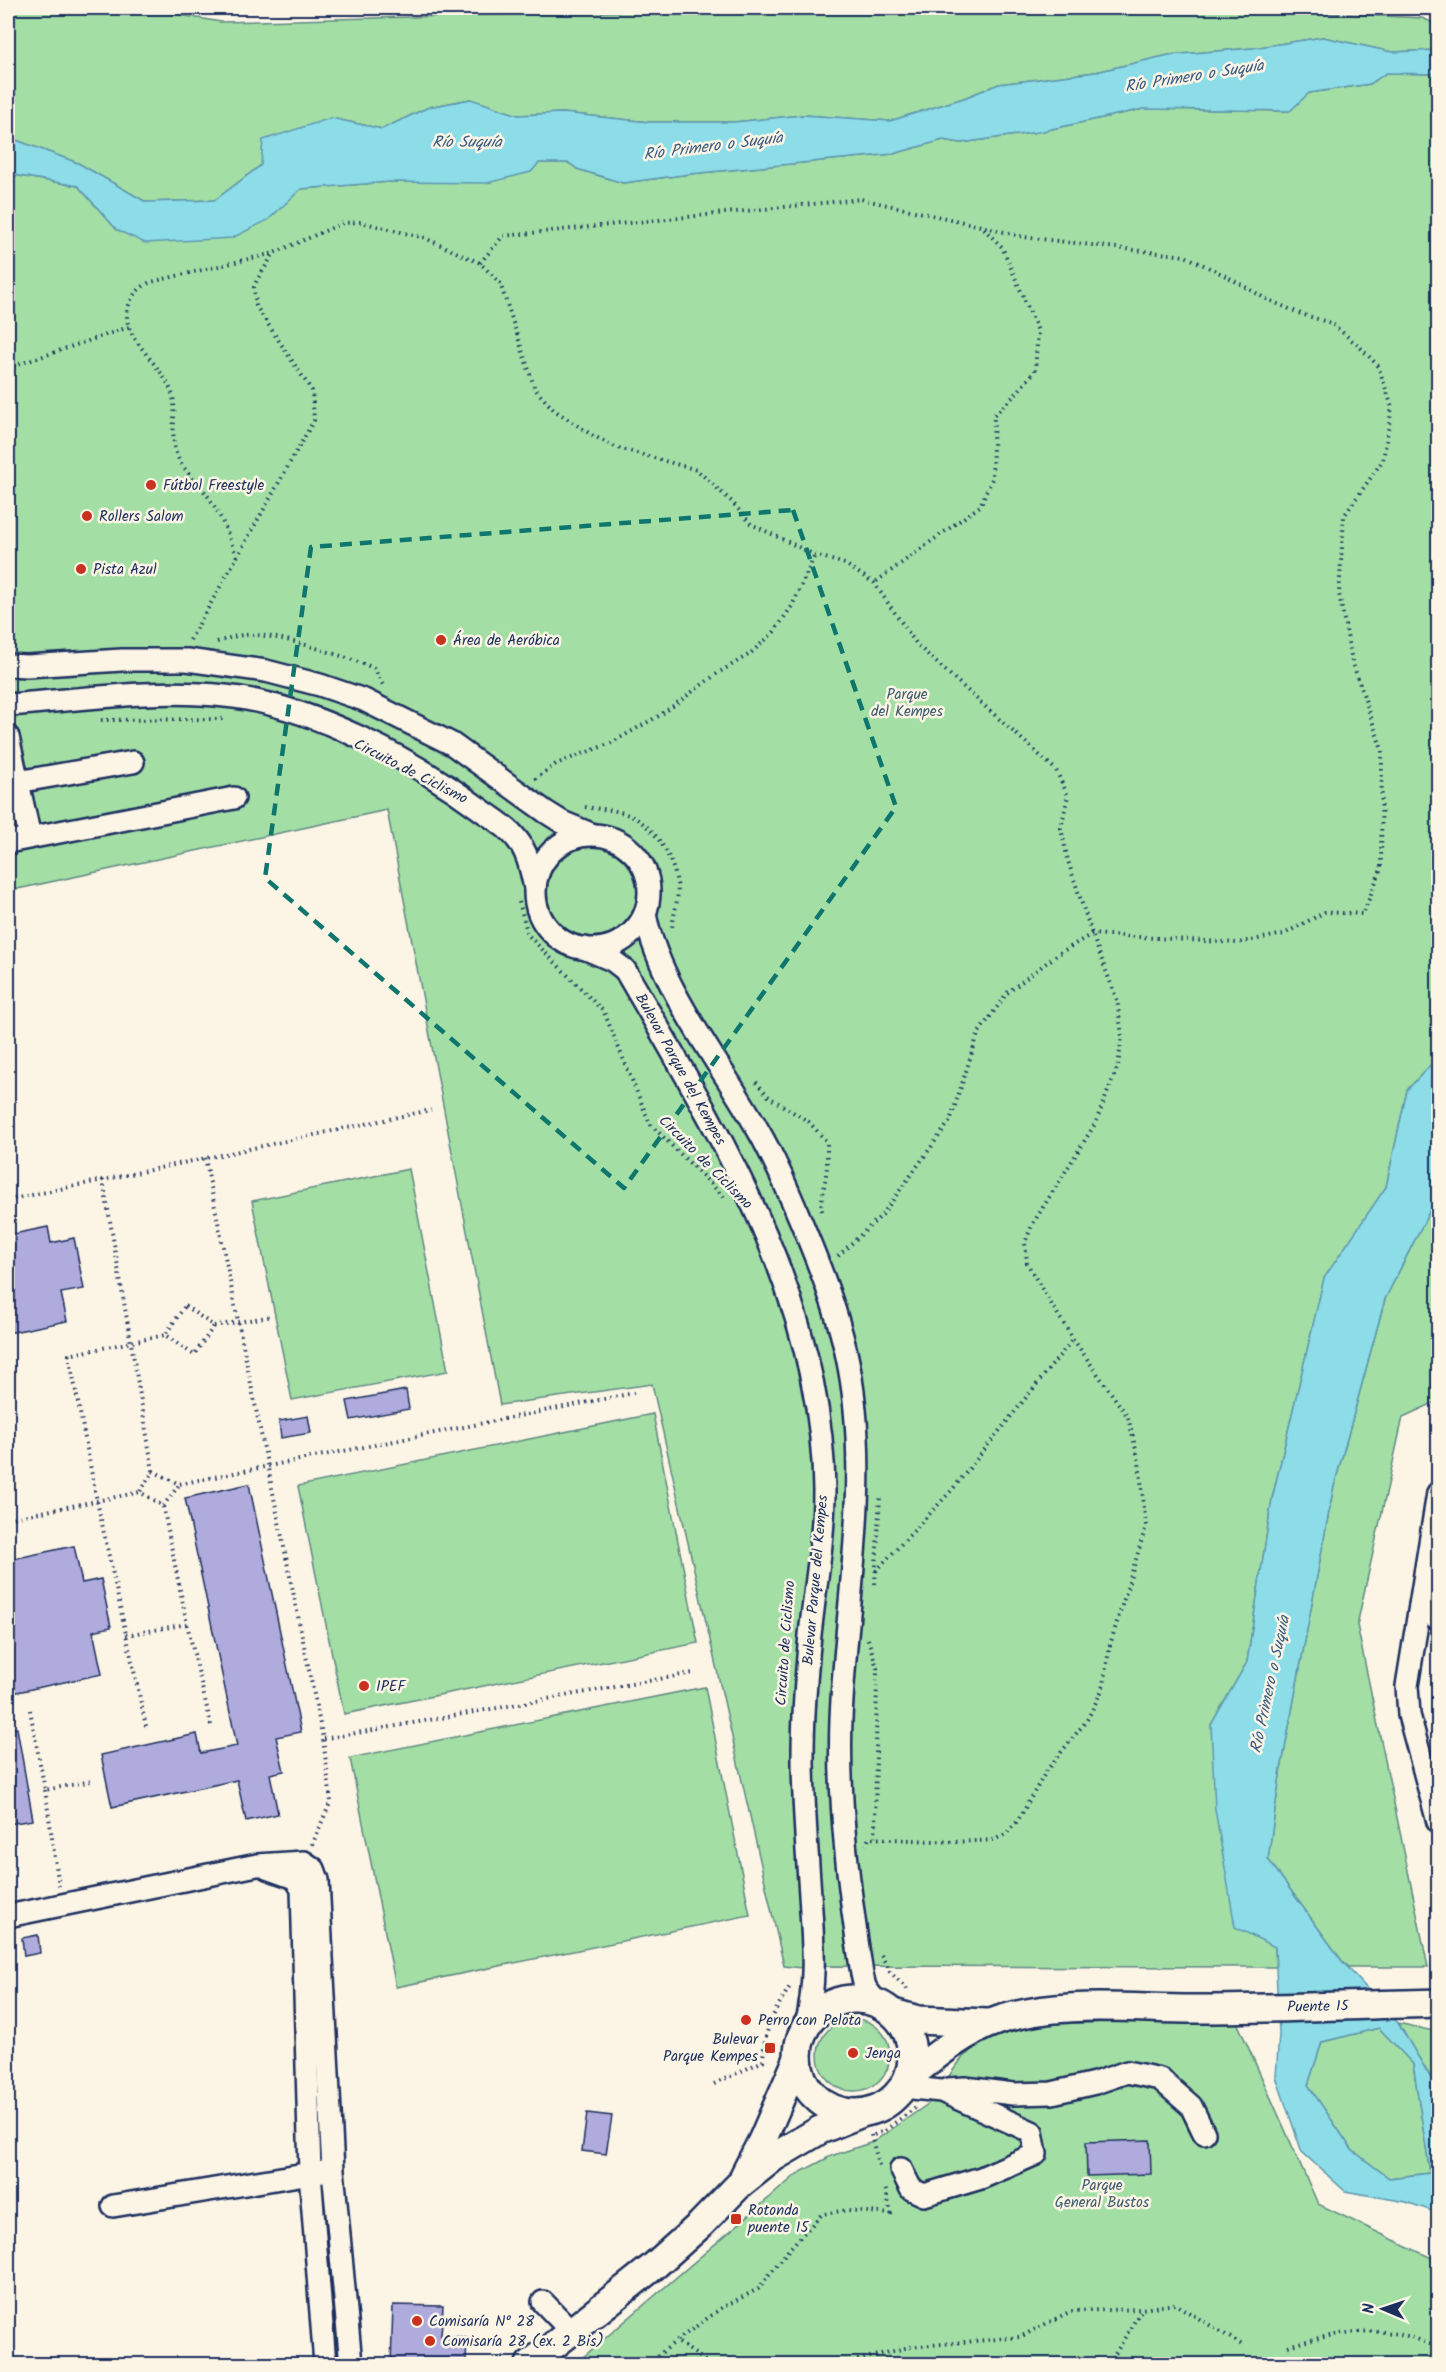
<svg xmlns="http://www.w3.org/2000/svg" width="1446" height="2372" viewBox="0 0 1446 2372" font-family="Kalam,sans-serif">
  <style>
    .green { fill: #a3dfa5; stroke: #5f8782; stroke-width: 1.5 }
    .water { fill: #8ddde8; stroke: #5f97b1; stroke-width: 1.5; fill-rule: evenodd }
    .building { fill: #afabdc; stroke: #1b2f5e; stroke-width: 1.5 }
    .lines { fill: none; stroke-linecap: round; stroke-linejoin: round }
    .minor-casing { stroke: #1b2f5e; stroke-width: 26 }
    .major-casing { stroke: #1b2f5e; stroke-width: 32 }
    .path { stroke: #1b2f5e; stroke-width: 4; stroke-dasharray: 1.5 4.5; stroke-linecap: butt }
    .minor { stroke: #fcf5e5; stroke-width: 21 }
    .major { stroke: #fcf5e5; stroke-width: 27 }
    .marked { fill: none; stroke: #0f766e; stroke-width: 4.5; stroke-dasharray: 12 8; stroke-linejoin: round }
    .poi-dot { fill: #c8321e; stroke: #fcf5e5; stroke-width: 2 }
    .labels { text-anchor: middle; stroke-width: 5; stroke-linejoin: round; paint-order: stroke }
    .poi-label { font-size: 15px; fill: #1b2f5e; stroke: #fcf5e5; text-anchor: start }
    .park-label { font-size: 15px; fill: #3d5b70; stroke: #fcf5e5 }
    .street-label { font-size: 15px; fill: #1b2f5e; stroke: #fcf5e5 }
    .water-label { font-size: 16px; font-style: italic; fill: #385a80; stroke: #fcf5e5 }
  </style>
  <rect width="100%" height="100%" fill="#fcf5e5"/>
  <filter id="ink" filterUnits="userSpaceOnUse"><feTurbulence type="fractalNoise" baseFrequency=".0167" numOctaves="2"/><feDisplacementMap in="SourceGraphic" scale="12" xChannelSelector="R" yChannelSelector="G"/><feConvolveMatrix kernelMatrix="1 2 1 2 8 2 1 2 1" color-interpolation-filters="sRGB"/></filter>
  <g filter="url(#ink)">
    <g class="green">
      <path d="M8,8H139L221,22L763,8H1228L1422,18L1438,25V50L1392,52L1323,37L1253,48L1169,55L1096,72L999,84L964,98L890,121L803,115L734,122H649L563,113L518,115L470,99L429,107L382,129L331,118L261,165L215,200L146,202L78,163L8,137Z"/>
      <path d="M1386,73L1436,74L1438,77V1057L1407,1090L1386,1187L1324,1279L1272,1499L1247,1662L1211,1725L1275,1946L1276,1967L815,1966L802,1968L784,1966L652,1384L500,1405L387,810L8,891V174L78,186L117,230L268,220L300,189L389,182L539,163H569L577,169L623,183L690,174L893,154L943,140L961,143L1038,132L1143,109L1289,111L1309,93L1370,84Z"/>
      <path d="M409,1169L448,1371L292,1400L252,1201Z"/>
      <path d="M1438,1194V1401L1403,1417L1357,1625L1428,1967H1349L1342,1961L1268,1859L1280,1775L1333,1490L1385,1299Z"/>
      <path d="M653,1414L698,1643L344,1714L298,1486Z"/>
      <path d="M705,1687L750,1915L396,1987L350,1758Z"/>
      <circle cx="854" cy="2055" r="36"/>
      <path d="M1124,2022H1237L1318,2204L1438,2261V2364H575L797,2174L831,2156L873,2142L928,2104L963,2057L991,2036L1013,2028L1041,2024Z"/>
      <path d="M1398,2023L1438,2032V2090Z"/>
      <path d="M1379,2028L1413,2064L1430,2173L1389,2178L1352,2150L1308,2085L1322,2042Z"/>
    </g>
    <g class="water">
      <path d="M1323,37L1392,52L1438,50V77L1435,74L1386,73L1370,84L1309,93L1290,111L1143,109L1038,132L961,143L943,140L893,154L690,174L623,183L577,169L569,163H539L531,172L487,183L389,182L301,189L268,220L232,238L145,243L117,230L78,186L8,174V137L78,163L146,202L215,200L261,165L263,140L331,118L382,129L429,107L471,99L518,115L563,113L649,122H734L803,115L890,121L964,98L999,84L1096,72L1169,55L1253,48Z"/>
      <path d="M1438,1057V1194L1385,1299L1333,1490L1280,1775L1268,1859L1342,1961L1398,2023L1438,2090V2213L1406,2202L1345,2191L1302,2152L1276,2077L1279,2034L1275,1947L1235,1927L1215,1809L1211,1725L1247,1662L1272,1499L1324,1278L1386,1187L1407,1090ZM1379,2028L1413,2064L1430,2173L1389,2178L1352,2150L1308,2085L1322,2042Z"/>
    </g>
    <g class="building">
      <path d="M48,1227L51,1243L74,1238L84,1289L61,1293L67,1321L8,1333V1235Z"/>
      <path d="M406,1390L409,1409L351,1420L347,1401Z"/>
      <path d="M308,1416L311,1433L281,1438L279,1421Z"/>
      <path d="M249,1484L301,1732L276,1737L284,1771L270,1774L278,1814L246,1821L237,1780L112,1807L101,1755L197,1734L201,1753L237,1746L185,1498Z"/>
      <path d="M74,1546L82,1583L101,1579L111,1627L93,1631L102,1674L8,1694V1560Z"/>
      <path d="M8,1728H17L33,1820L8,1824Z"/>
      <path d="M38,1935L40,1953L24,1956L22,1938Z"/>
      <path d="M587,2113L612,2116L606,2154L582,2151Z"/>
      <path d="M1150,2140L1151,2174L1087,2176L1086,2142Z"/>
      <path d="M393,2305L443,2306L441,2336L467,2337L466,2364H391Z"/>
    </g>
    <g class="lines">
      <defs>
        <g id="minor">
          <path d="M8,665L27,666L122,660H187L266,671L320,685L364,700L452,744L546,812L562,822L591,834"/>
          <path d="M8,705C79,700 154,688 225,696C309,704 414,760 480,809C492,818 507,826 516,838C528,852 531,870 535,888"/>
          <path d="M8,737L30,837"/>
          <path d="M17,782L133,762"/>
          <circle cx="592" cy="892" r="57"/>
          <path d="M8,842L234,798"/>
          <path d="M645,914C660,989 721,1063 758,1130C776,1161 789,1193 803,1226C820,1267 836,1308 846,1352C873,1472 846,1598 841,1719C838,1804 849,1890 862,1974L865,1987L877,2003"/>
          <path d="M584,948L612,960L625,970C718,1131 823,1299 824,1491C824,1540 815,1587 810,1635C806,1675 803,1716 803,1756C803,1803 807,1849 810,1895C813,1943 817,1979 806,2027"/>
          <path d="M1438,1493L1407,1686L1409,1715L1438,1822"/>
          <path d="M1420,1606L1438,1619"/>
          <path d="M267,1868L295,1878L302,1889L310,2173L325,2364"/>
          <path d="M8,1916L257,1865L304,1862L314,1869L318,1880L333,2170L351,2364"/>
          <path d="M948,2089L965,2088L1013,2094L1052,2093L1095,2083L1127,2072L1160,2079L1191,2106L1204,2133"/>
          <path d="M901,2169L911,2189L924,2195L981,2178L1036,2154L1032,2132L941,2091L903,2087"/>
          <path d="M113,2206L323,2171"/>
          <path d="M543,2302L572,2332"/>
        </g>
        <g id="major">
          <circle cx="855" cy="2056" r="57"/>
          <path d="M893,2013L918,2020L987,2023"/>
          <path d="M908,2078C935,2056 965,2031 999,2020C1061,2000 1129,2009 1193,2009C1275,2009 1357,2005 1438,2003"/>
          <path d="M744,2176L762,2141L798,2058"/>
          <path d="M530,2364L654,2266L700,2225L739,2185L774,2157L820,2130L862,2113"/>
        </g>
      </defs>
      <use href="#minor" class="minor-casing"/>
      <use href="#major" class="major-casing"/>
      <g class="path">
        <path d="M480,263L503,236L861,199L981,226L1002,247L1038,331L1035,371L1014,396L994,415L992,479L980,506L874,583"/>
        <path d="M8,368L129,327"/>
        <path d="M237,557L314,420L312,391L256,306L254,287L257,280L274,253L343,223L361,222L425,238L480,263L500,283L535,389L554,410L592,435L615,447L697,470L732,502L751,524L815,555L845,564L874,583L918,646L1056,770L1068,796L1061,828L1068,861L1092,934L1117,1000L1122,1036L1118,1066L1095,1124L1032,1225L1025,1243L1027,1263L1039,1284L1073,1339L1128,1417L1139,1462L1146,1526L1110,1645L1102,1690L1087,1720L1047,1770L1017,1822L1006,1834L994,1840L954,1842L869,1838L866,1845"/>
        <path d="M190,640L237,557C228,536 221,513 207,495C197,481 183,471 177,455C168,433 180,409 170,388C161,368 135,345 129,327C122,308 134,289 151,282L274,253"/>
        <path d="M217,642C226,639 234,636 244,635C275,632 343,656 374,668L384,687"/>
        <path d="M101,720L225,719"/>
        <path d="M535,779L556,764L611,743L662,714L718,673L750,654L774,632L792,606L815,555"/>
        <path d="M585,807C599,809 613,809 626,814C654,824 672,855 677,883C680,897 673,915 672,929"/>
        <path d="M519,902L528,935L604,1012L650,1124L724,1197"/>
        <path d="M756,1082L769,1097L809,1122L827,1142V1168L821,1207L823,1214"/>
        <path d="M205,1158L323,1739L693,1673"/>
        <path d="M8,1200L103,1180"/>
        <path d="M838,1256L882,1215L950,1121L978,1034L1007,993L1058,954L1092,934L1237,943L1284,934L1325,912L1363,914L1381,869L1382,750L1352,661L1339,594L1344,516L1383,460L1392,407L1378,366L1360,347L1331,323L1301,314L1264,298L1226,276L1185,256L1024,237L981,226"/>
        <path d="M185,1306L214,1326L194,1355L165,1335Z"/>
        <path d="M214,1326L273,1316"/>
        <path d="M153,1471L179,1484L634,1393"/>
        <path d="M163,1506L179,1485"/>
        <path d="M8,1519L140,1492"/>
        <path d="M876,1571L952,1490L1073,1339"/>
        <path d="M875,1584L880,1496"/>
        <path d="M126,1635L187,1624"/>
        <path d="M868,1639L877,1668L875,1838"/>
        <path d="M30,1710L45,1790L92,1781"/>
        <path d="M211,1725L187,1624L163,1506L140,1492L153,1471L103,1180L431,1110"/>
        <path d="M146,1726L97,1501L69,1355L165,1335"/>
        <path d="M45,1790L59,1886"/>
        <path d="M312,1845L331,1801L323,1739"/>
        <path d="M881,1955L890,1972L909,1991"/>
        <path d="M714,2084L763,2061C764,2029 774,2011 791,1985"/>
        <path d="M871,2135L880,2169"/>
        <path d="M874,2135L884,2131L915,2108"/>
        <path d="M1288,2346C1324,2336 1361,2327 1398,2334C1412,2336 1426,2343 1438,2347"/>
        <path d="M648,2364L676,2341"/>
        <path d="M710,2364L676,2341L723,2307L758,2289L790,2248L822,2214L848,2210L891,2214L885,2187"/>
        <path d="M853,2364L858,2360L909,2347L1020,2337L1071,2311L1142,2309L1175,2304L1244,2346"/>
        <path d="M1109,2364L1142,2309"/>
      </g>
      <use href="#minor" class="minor"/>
      <use href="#major" class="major"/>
    </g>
  </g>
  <path class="marked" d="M793,510L896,807L624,1188L265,878L311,547Z"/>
  <g class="poi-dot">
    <circle cx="151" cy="485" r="6"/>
    <circle cx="87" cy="516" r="6"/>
    <circle cx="81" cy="569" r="6"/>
    <circle cx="441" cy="640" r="6"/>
    <circle cx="364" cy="1686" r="6"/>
    <circle cx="746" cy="2020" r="6"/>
    <rect x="764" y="2042" width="12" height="12" rx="3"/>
    <circle cx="853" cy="2053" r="6"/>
    <rect x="730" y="2213" width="12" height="12" rx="3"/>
    <circle cx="417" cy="2321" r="6"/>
    <circle cx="430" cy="2341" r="6"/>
  </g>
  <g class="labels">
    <g class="poi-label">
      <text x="163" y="490">Fútbol Freestyle</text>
      <text x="99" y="521">Rollers Salom</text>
      <text x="93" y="574">Pista Azul</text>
      <text x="453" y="645">Área de Aeróbica</text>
      <text x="376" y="1691">IPEF</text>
      <text x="758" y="2025">Perro con Pelota</text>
      <text x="758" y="2044" text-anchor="end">Bulevar<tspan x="758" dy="17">Parque Kempes</tspan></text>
      <text x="865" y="2058">Jenga</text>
      <text x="748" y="2215">Rotonda<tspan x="748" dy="17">puente 15</tspan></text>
      <text x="429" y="2326">Comisaría N° 28</text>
      <text x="442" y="2346">Comisaría 28 (ex. 2 Bis)</text>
    </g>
    <g class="park-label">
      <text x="907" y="699">Parque<tspan x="907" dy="17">del Kempes</tspan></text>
      <text x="1102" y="2190">Parque<tspan x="1102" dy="17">General Bustos</tspan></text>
    </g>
    <g class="street-label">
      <text transform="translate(411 771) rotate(27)" y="5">Circuito de Ciclismo</text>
      <text transform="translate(681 1069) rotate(61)" y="5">Bulevar Parque del Kempes</text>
      <text transform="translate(706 1162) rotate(45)" y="5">Circuito de Ciclismo</text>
      <text transform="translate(815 1580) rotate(-85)" y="5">Bulevar Parque del Kempes</text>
      <text transform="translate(785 1643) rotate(-86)" y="5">Circuito de Ciclismo</text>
      <text transform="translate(1318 2006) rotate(-1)" y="5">Puente 15</text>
    </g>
    <g class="water-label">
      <text transform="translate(1194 75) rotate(-9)" y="6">Río Primero o Suquía</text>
      <text x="467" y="147">Río Suquía</text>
      <text transform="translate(713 145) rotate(-7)" y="6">Río Primero o Suquía</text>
      <text transform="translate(1269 1684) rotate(-78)" y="6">Río Primero o Suquía</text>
    </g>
  </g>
  <rect width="1446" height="2372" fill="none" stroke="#fcf5e5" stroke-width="30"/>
  <rect x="15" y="15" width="1416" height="2342" fill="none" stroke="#1b2f5e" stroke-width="2" filter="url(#ink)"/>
  <g transform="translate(1383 2309) rotate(272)" stroke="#fcf5e5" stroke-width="4.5" paint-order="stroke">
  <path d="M0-4.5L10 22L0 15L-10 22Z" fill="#1b2f5e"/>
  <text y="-9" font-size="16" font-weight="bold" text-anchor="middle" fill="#1b2f5e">N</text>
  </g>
</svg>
